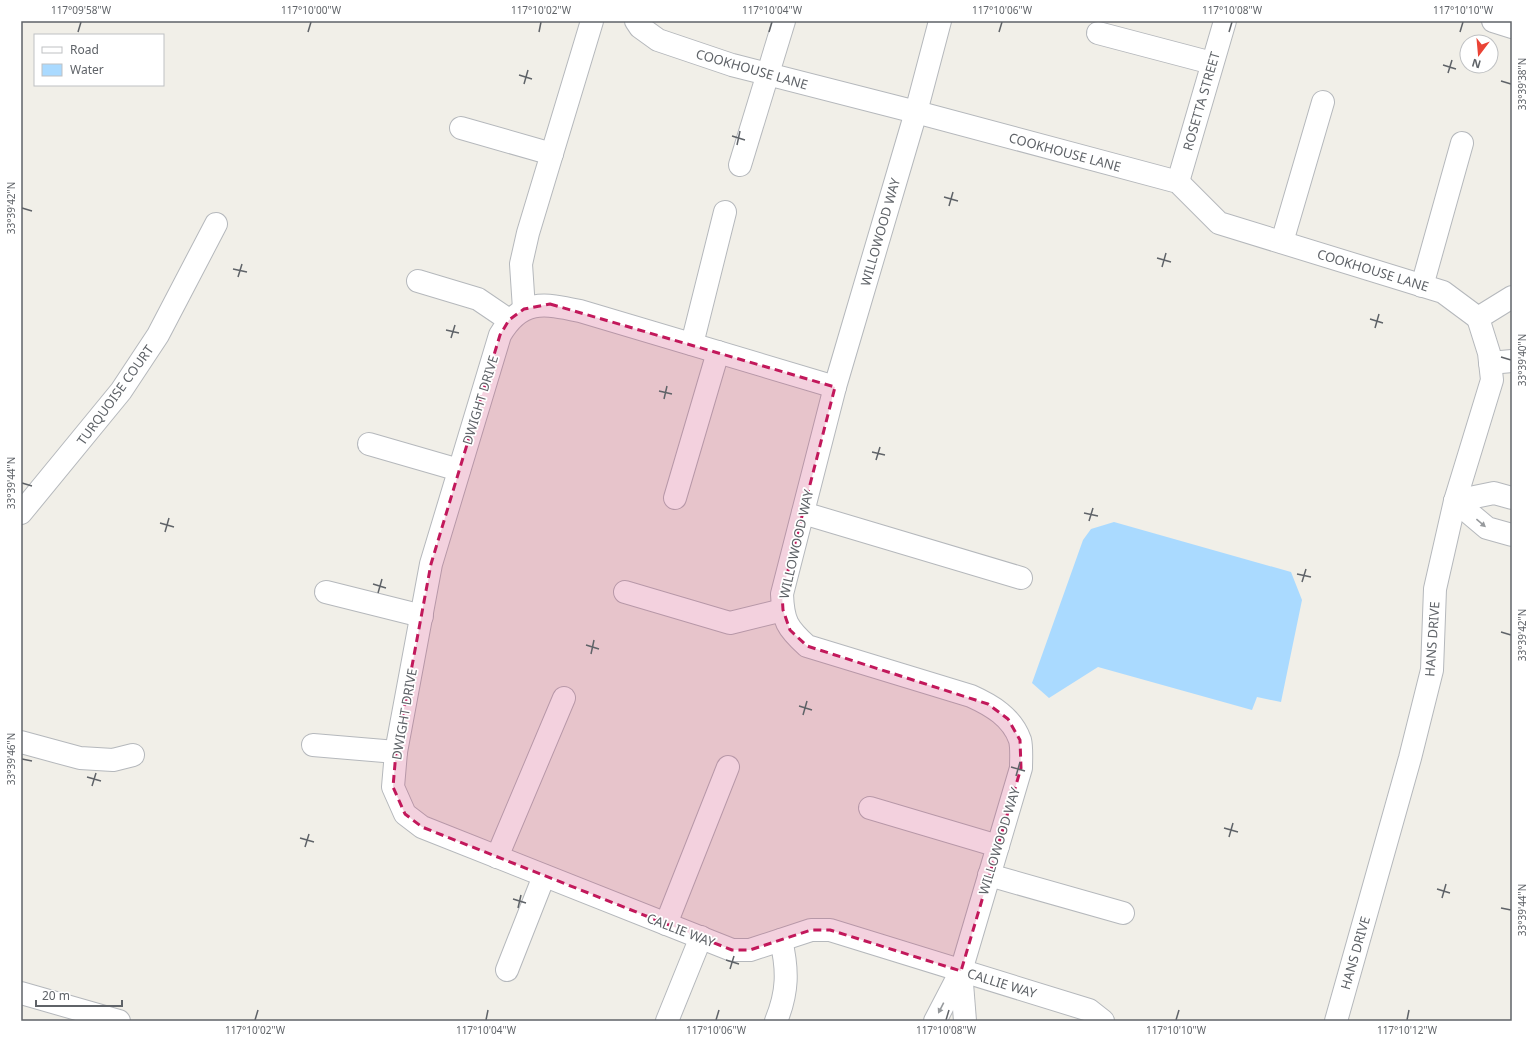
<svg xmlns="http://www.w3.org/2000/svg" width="1533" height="1042" viewBox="0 0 1533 1042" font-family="'Noto Sans',sans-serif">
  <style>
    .water { fill: #aadaff }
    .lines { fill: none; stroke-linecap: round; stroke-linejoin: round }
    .minor-casing { stroke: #b5b8bc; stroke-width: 24 }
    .minor { stroke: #fff; stroke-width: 22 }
    .oneway { fill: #979a9d }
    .marked { fill: #c2185b; fill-opacity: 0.2; stroke: #c2185b; stroke-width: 3; stroke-dasharray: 8 5; stroke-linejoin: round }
    .ticks { fill: none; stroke: #5f6368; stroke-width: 1.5 }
    .labels { text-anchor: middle; stroke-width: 3.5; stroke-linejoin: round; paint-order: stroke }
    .street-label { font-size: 13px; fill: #5f6368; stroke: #fff }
    .neatline { fill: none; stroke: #5f6368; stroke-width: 1.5 }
    .ticks-label { font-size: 10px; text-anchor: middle; fill: #5f6368 }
  </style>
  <rect width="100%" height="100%" fill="#f1efe8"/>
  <path class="water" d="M1114,522L1291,572L1302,600L1281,702L1257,697L1252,710L1098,667L1049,698L1032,683L1083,540L1091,529Z"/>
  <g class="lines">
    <defs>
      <g id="minor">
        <path d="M636,21L640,27L658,40L732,65L916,112L1178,182L1219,223L1443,292L1478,318"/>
        <path d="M1493,21L1512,27"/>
        <path d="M1098,33L1212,63"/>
        <path d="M461,128L552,154"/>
        <path d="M740,165L784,21"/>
        <path d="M1178,182L1225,21"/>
        <path d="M1282,242L1323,102"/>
        <path d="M418,281L478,299L509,320"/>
        <path d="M1422,286L1462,143"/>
        <path d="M524,309L521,264L528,233L592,21"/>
        <path d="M1478,318L1512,297"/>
        <path d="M692,344L725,212"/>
        <path d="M1490,363L1512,361"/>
        <path d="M835,387L580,311C543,303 521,299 500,335L431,564L396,752L393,787L405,814L422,827L732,950H750L811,930H830L1089,1010L1103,1021"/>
        <path d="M369,444L459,470"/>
        <path d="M675,498L718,352"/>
        <path d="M1455,501L1487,528L1512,535"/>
        <path d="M1455,501L1494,493L1512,498"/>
        <path d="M21,513L121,391L158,335L216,224"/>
        <path d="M803,513L1021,578"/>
        <path d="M326,592L422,616"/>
        <path d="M625,592L730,623L783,610"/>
        <path d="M21,742L80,758L113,760L133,755"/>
        <path d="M313,745L396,752"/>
        <path d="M870,808L998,846"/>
        <path d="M497,857L564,698"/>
        <path d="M989,875L1123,913"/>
        <path d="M666,924L728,767"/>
        <path d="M507,970L544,876"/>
        <path d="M961,971L965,1021"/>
        <path d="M21,993L119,1021"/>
        <path d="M667,1021L701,937"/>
        <path d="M776,1021C788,992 788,970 781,940"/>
        <path d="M935,1021L961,971L1021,768C1021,760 1022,748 1020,740C1012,717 991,705 971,696L807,646C787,628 783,621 782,594L835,387L916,112L940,21"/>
        <path d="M1336,1021L1410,758L1432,670L1435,589L1455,501L1492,380L1489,353L1478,318"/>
      </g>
    </defs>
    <use href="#minor" class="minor-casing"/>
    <use href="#minor" class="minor"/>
  </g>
  <defs><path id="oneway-solid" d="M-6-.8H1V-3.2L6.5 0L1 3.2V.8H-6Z"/></defs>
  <g class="oneway">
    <use href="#oneway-solid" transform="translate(1481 523) rotate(40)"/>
    <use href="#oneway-solid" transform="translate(941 1008) rotate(117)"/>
  </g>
  <path class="marked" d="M550,304L835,387L782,594L783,610L790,630L807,646L988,704L1008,719L1020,740L1021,768L961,971L830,930H811L750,950H732L422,827L405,814L393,787L396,752L431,564L500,335L509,320L524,309Z"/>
  <path class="ticks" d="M78,32L81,22M308,32L311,22M539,32L541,22M769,32L772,22M999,32L1002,22M1229,32L1232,22M1460,32L1463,22M1443,65L1456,69M1448,73L1452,60M519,75L532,79M1501,81L1511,84M524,84L528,70M732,136L745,140M737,145L740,131M944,197L958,201M949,206L953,192M22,208L32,211M1157,258L1171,262M1162,267L1166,253M233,269L247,272M238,277L242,264M1370,319L1383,323M1375,328L1379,314M446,330L459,333M451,338L455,325M1501,357L1511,360M659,391L672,394M664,399L667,386M872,452L885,455M876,460L880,447M22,483L32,486M1084,513L1098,516M1089,521L1093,508M160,523L174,527M165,532L169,518M1297,574L1311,577M1302,582L1306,569M373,584L386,588M378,593L382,579M1501,632L1511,635M586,645L599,649M591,654L594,640M799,706L812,710M803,715L807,701M22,759L32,761M1011,767L1025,771M1016,776L1020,762M87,777L101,781M92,786L96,773M1224,828L1238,832M1229,837L1233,823M300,838L314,842M305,847L309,834M1437,889L1450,893M1442,898L1446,884M513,899L526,903M518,908L521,895M1501,908L1511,910M726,960L739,964M730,969L734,956M255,1020L258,1010M486,1020L488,1010M716,1020L719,1010M946,1020L949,1010M1176,1020L1179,1010M1407,1020L1409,1010"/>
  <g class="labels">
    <g class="street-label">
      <text transform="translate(752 69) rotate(16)" y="5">COOKHOUSE LANE</text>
      <text transform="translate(1201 101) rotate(-74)" y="5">ROSETTA STREET</text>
      <text transform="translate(1065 152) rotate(15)" y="5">COOKHOUSE LANE</text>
      <text transform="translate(880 232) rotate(-74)" y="5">WILLOWOOD WAY</text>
      <text transform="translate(1373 270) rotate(17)" y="5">COOKHOUSE LANE</text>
      <text transform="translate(115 395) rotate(-54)" y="5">TURQUOISE COURT</text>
      <text transform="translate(480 400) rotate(-73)" y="5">DWIGHT DRIVE</text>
      <text transform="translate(796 544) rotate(-77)" y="5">WILLOWOOD WAY</text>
      <text transform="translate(1432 639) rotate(-86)" y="5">HANS DRIVE</text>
      <text transform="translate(404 714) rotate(-80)" y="5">DWIGHT DRIVE</text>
      <text transform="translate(999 841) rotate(-73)" y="5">WILLOWOOD WAY</text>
      <text transform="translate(681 930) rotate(21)" y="5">CALLIE WAY</text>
      <text transform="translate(1355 953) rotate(-74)" y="5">HANS DRIVE</text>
      <text transform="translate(1002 983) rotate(17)" y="5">CALLIE WAY</text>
    </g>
  </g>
  <rect width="1533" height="1042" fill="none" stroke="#ffffff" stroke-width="44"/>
  <rect x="34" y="34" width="130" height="52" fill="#ffffff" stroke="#bfc1c3"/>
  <rect x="42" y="47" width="20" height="6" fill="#ffffff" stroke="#bfc1c3"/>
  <text x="70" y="54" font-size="12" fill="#5f6368">Road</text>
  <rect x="42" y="64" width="20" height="12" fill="#aadaff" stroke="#bfc1c3"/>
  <text x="70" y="74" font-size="12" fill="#5f6368">Water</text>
  <g transform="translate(1479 54) rotate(196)"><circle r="19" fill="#ffffff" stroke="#bfc1c3"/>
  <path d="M0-3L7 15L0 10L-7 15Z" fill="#ea4335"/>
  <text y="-6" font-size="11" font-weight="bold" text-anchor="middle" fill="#5f6368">N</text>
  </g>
  <path d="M36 1000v6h86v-6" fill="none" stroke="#5f6368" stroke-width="2"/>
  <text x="42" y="1000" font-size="12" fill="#5f6368" stroke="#ffffff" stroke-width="3" paint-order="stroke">20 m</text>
  <rect x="22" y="22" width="1489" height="998" class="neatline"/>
  <g class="ticks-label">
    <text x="81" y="14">117°09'58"W</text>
    <text x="311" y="14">117°10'00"W</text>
    <text x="541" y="14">117°10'02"W</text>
    <text x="772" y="14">117°10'04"W</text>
    <text x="1002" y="14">117°10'06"W</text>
    <text x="1232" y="14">117°10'08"W</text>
    <text x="1463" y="14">117°10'10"W</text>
    <text transform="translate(1522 84) rotate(-90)" y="4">33°39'38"N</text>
    <text transform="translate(11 208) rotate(-90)" y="4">33°39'42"N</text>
    <text transform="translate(1522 360) rotate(-90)" y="4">33°39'40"N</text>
    <text transform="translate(11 483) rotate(-90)" y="4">33°39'44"N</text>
    <text transform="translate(1522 635) rotate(-90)" y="4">33°39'42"N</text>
    <text transform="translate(11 759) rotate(-90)" y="4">33°39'46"N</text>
    <text transform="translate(1522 910) rotate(-90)" y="4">33°39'44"N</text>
    <text x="255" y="1034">117°10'02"W</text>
    <text x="486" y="1034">117°10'04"W</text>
    <text x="716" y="1034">117°10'06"W</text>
    <text x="946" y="1034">117°10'08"W</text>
    <text x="1176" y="1034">117°10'10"W</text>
    <text x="1407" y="1034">117°10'12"W</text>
  </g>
</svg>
